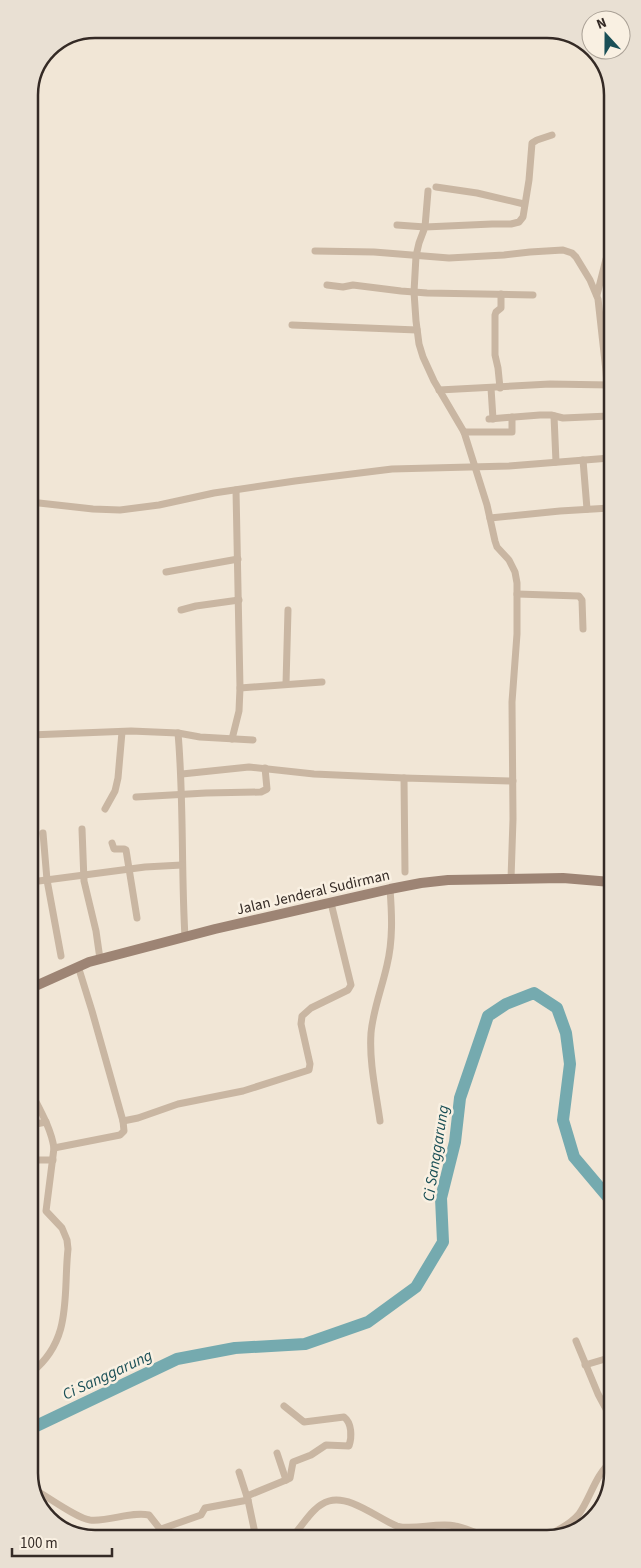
<svg xmlns="http://www.w3.org/2000/svg" width="641" height="1568" viewBox="0 0 641 1568" font-family="'Source Sans 3',sans-serif">
  <style>
    .lines { fill: none; stroke-linecap: round; stroke-linejoin: round }
    .river { stroke: #75aaaf; stroke-width: 12 }
    .street { stroke: #c9b6a2; stroke-width: 7 }
    .secondary { stroke: #9d8474; stroke-width: 10 }
    .labels { text-anchor: middle; stroke-width: 5; stroke-linejoin: round; paint-order: stroke }
    .street-label { font-size: 15px; fill: #342a25; stroke: #f9f0e2 }
    .water-label { font-size: 16px; font-style: italic; fill: #1a4f56; stroke: #f9f0e2 }
    .rim { fill: none; stroke: #342a25; stroke-width: 2.5 }
  </style>
  <rect width="100%" height="100%" fill="#f1e6d6"/>
  <g class="lines">
    <path class="river" d="M32,1428L177,1359L235,1348L305,1344L368,1322L416,1287L443,1242L441,1198L455,1142L460,1098L488,1016L506,1004L534,993L557,1008L566,1033L570,1064L563,1120L574,1157L612,1202"/>
    <g class="street">
      <path d="M436,187L477,193L524,204"/>
      <path d="M397,225L425,227L428,191"/>
      <path d="M315,251L374,252L449,258L504,255L530,252L563,250L572,253L576,257L590,280L598,299L606,371L610,427"/>
      <path d="M327,285L343,287L353,285L401,291L427,293L533,295"/>
      <path d="M597,295L606,259L609,257"/>
      <path d="M292,325L417,330"/>
      <path d="M491,388L493,419"/>
      <path d="M500,388L498,368L495,355V315L496,312L501,308V294"/>
      <path d="M439,390L550,384L610,385"/>
      <path d="M554,416L556,462"/>
      <path d="M489,419L540,415H551L563,418L609,416"/>
      <path d="M464,432H512V417"/>
      <path d="M583,460L587,509"/>
      <path d="M30,502L93,509L120,510L159,505L214,493L295,481L392,469L509,466L610,458"/>
      <path d="M490,518L560,511L610,508"/>
      <path d="M166,572L238,559"/>
      <path d="M517,594L579,596L582,600L583,629"/>
      <path d="M181,610L196,606L239,600"/>
      <path d="M286,684L288,610"/>
      <path d="M240,688L322,682"/>
      <path d="M178,733C184,801 181,869 185,937"/>
      <path d="M30,735L131,731L178,733L200,737L253,740"/>
      <path d="M232,739L239,711L240,688L236,490"/>
      <path d="M182,774L249,767L314,774L404,778"/>
      <path d="M136,797L206,793L261,792L267,789L265,768"/>
      <path d="M105,809L115,791L118,778L122,732"/>
      <path d="M82,829L84,881L96,931L100,959"/>
      <path d="M43,833L47,880L61,956"/>
      <path d="M112,843L114,849H124L126,850L137,918"/>
      <path d="M405,872L404,778L513,781"/>
      <path d="M511,879L513,819L512,702L517,634V583L515,572L509,560L497,547L495,541L487,505L464,432L434,381L423,357L419,344L416,321L414,292L416,256L419,243L425,227L492,224H511L519,222L523,217L529,180L532,143L537,140L552,135"/>
      <path d="M31,882L145,867L182,865"/>
      <path d="M31,912L34,934"/>
      <path d="M31,1092C40,1110 51,1128 54,1148L46,1211L62,1228L67,1240L68,1249C63,1295 73,1339 32,1372"/>
      <path d="M123,1121L138,1118L178,1104L243,1091L309,1070L310,1064L301,1024L302,1016L311,1008L348,990L351,985L331,903"/>
      <path d="M380,1121C376,1092 369,1062 371,1033C373,1010 382,988 387,965C393,940 392,915 390,889"/>
      <path d="M31,1125L46,1122"/>
      <path d="M54,1148L120,1135L124,1131L123,1121L92,1011L78,966"/>
      <path d="M31,1160H53"/>
      <path d="M576,1341L598,1394L612,1420"/>
      <path d="M585,1365L612,1357"/>
      <path d="M284,1406L304,1422L344,1417C352,1423 352,1437 349,1446L326,1445L311,1455L293,1462L290,1478L286,1480"/>
      <path d="M239,1472L248,1500L256,1538"/>
      <path d="M32,1488C47,1496 76,1518 90,1520C109,1522 131,1511 149,1515L168,1539"/>
      <path d="M247,1496L286,1480L277,1453"/>
      <path d="M161,1529L201,1515L205,1508L248,1500"/>
      <path d="M546,1536C557,1531 571,1524 579,1514C591,1497 595,1475 612,1461"/>
      <path d="M291,1538C303,1526 312,1506 329,1501C351,1495 378,1519 397,1526C413,1531 437,1522 455,1526C466,1528 477,1534 488,1536"/>
    </g>
    <path class="secondary" d="M31,988L89,962L215,929L390,889L421,883L448,880L563,878L611,882"/>
  </g>
  <g class="labels">
    <g class="street-label">
      <text transform="translate(313 892) rotate(-13)" y="5">Jalan Jenderal Sudirman</text>
    </g>
    <g class="water-label">
      <text transform="translate(435 1153) rotate(-81)" y="6">Ci Sanggarung</text>
      <text transform="translate(107 1374) rotate(-25)" y="6">Ci Sanggarung</text>
    </g>
  </g>
  <path d="M0 0H641V1568H0ZM95 38H547A57 57 0 0 1 604 95V1473A57 57 0 0 1 547 1530H95A57 57 0 0 1 38 1473V95A57 57 0 0 1 95 38Z" fill="#e9e0d3" fill-rule="evenodd"/>
  <path class="rim" d="M95 38H547A57 57 0 0 1 604 95V1473A57 57 0 0 1 547 1530H95A57 57 0 0 1 38 1473V95A57 57 0 0 1 95 38Z"/>
  <g transform="translate(606 35) rotate(339)"><circle r="24" fill="#f9f0e2" stroke="#aaa196"/>
  <path d="M0-4L9 19L0 12L-9 19Z" fill="#1a4f56"/>
  <text y="-8" font-size="14" font-weight="bold" text-anchor="middle" fill="#342a25">N</text>
  </g>
  <path d="M12 1548v8h100v-8" fill="none" stroke="#342a25" stroke-width="2.5"/>
  <text x="20" y="1548" font-size="15" fill="#342a25" stroke="#f9f0e2" stroke-width="4" paint-order="stroke">100 m</text>
</svg>
